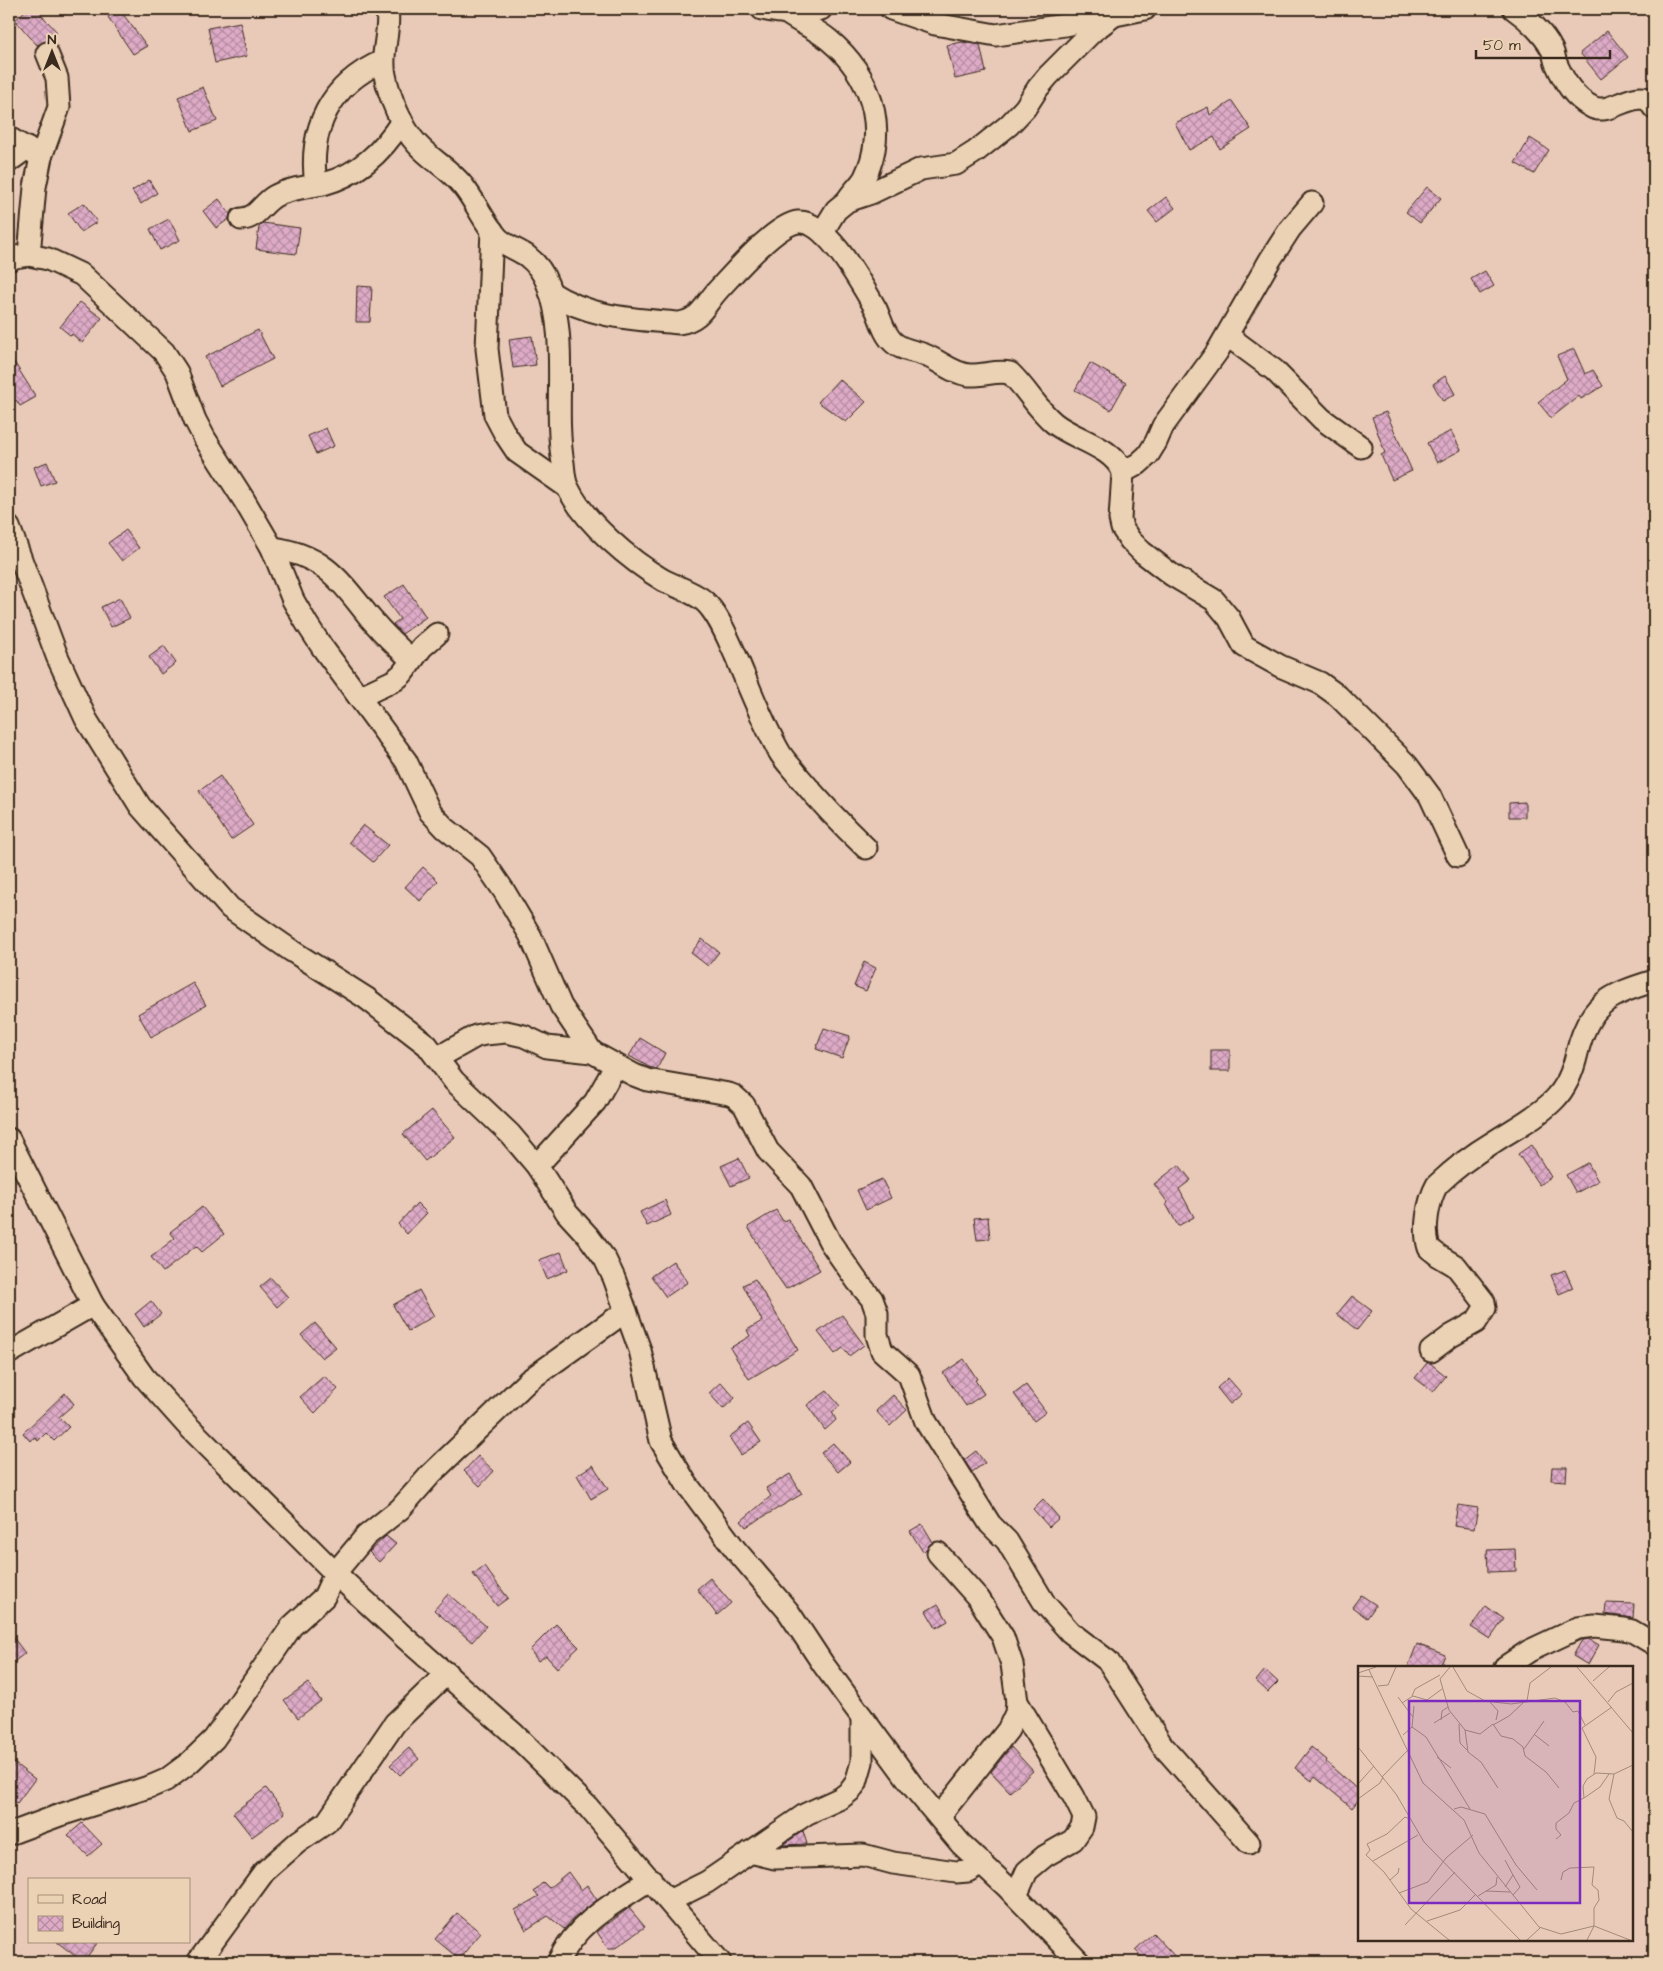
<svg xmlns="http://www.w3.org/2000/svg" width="1663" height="1971" viewBox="0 0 1663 1971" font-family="'Architects Daughter',sans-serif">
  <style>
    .building { fill: url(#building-cross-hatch); stroke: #3b2a1e }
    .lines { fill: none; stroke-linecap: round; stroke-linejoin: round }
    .street-casing { stroke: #3b2a1e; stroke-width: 25 }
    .street { stroke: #ecd2b4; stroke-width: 21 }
    .inset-road { fill: none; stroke: #a38a7a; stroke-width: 1 }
    .view { fill: #7b2cbf; fill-opacity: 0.15; stroke: #7b2cbf; stroke-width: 2.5 }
    .inset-edge { fill: none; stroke: #3b2a1e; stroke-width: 2.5 }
  </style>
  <defs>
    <pattern id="building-cross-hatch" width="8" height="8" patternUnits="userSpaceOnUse" patternTransform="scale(1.25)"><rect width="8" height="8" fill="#deabc7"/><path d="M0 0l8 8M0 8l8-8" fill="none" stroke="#b58ba1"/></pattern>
  </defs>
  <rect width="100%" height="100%" fill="#e9cab8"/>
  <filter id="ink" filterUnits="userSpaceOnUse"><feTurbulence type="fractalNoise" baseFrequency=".02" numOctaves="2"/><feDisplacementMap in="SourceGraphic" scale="10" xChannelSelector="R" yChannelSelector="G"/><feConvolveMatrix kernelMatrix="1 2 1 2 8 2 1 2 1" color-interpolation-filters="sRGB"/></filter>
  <g filter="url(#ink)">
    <g class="building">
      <path d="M27,9H36L57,32L47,41L37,45L15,20Z"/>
      <path d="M119,9L147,46L133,54L108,17Z"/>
      <path d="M240,22L247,56L215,63L208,28Z"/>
      <path d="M1607,31L1628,57L1601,79L1580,53Z"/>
      <path d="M962,42L980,45L986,72L955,79L947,45Z"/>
      <path d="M203,87L217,121L192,131L178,97Z"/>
      <path d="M1232,101L1251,129L1220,149L1214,137L1189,150L1175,123L1208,107L1210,115Z"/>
      <path d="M1530,138L1549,150L1534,174L1515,163Z"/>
      <path d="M149,180L157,193L141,204L132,191Z"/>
      <path d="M1427,187L1441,198L1420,223L1406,212Z"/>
      <path d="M1166,197L1175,208L1157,222L1148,211Z"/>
      <path d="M219,199L230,214L229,219L216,228L203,211Z"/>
      <path d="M84,203L97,222L81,232L68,213Z"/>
      <path d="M169,219L180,240L160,250L150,229Z"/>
      <path d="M263,223L300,228L296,254L256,249L259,227Z"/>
      <path d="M1485,271L1494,286L1480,294L1471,279Z"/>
      <path d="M357,286L372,287L370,322H356Z"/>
      <path d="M80,302L102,318L82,343L72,334L71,336L60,327Z"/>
      <path d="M258,330L273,359L220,386L205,357Z"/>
      <path d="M532,336L536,365L513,368L509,339Z"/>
      <path d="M1574,349L1585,374L1593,370L1603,386L1581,399L1579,396L1551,418L1538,402L1567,379L1557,356Z"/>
      <path d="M9,354L36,397L20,406L16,400L9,404Z"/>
      <path d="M1090,363L1126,383L1111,410L1075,390Z"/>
      <path d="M1445,376L1455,394L1443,401L1433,384Z"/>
      <path d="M839,379L866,402L846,422L818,402Z"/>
      <path d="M1386,412L1412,471L1392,480L1381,455L1385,453L1372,417Z"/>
      <path d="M326,428L334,446L316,454L308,436Z"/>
      <path d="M1451,431L1461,450L1437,463L1427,443Z"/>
      <path d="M47,462L55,481L41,486L34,467Z"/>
      <path d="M126,530L139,548L122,561L108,543Z"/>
      <path d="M404,584L426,617L402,634L393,624L400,619L384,597Z"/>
      <path d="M120,598L130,618L111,627L101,607Z"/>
      <path d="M164,646L176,663L161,674L149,657Z"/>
      <path d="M220,776L253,825L231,840L199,791Z"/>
      <path d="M1525,802V817H1509V803Z"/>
      <path d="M363,825L388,845L373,862L349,842Z"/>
      <path d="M423,867L438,881L420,901L405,887Z"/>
      <path d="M702,939L719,952L708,966L691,953Z"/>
      <path d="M864,962L876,968L866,991L854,986Z"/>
      <path d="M193,983L206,1005L151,1037L138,1014Z"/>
      <path d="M824,1028L850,1036L842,1058L816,1049Z"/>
      <path d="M640,1038L665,1053L657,1069L649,1067L629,1056Z"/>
      <rect x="1211" y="1050" width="19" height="21"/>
      <path d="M432,1110L455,1137L425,1161L403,1134Z"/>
      <path d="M1531,1145L1551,1177L1539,1185L1518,1154Z"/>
      <path d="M739,1158L749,1178L731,1186L721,1166Z"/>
      <path d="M1588,1163L1598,1181L1576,1193L1566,1175Z"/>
      <path d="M1179,1165L1191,1180L1179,1189L1194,1217L1178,1226L1166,1204L1168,1203L1154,1184Z"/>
      <path d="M882,1179L891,1198L866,1210L857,1190Z"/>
      <path d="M665,1200L671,1215L647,1226L640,1212Z"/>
      <path d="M417,1203L427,1213L407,1234L398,1224Z"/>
      <path d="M202,1207L224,1234L202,1252L196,1246L163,1272L151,1257L175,1238L170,1232Z"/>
      <path d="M776,1210L783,1221L788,1219L820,1270L786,1289L777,1276L748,1227Z"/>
      <path d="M988,1217L990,1239L977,1240L974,1218Z"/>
      <path d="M561,1252L568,1270L547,1279L539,1260Z"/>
      <path d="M673,1261L688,1282L666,1297L651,1276Z"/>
      <path d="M1565,1270L1573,1288L1559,1294L1551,1275Z"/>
      <path d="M271,1278L288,1297L277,1307L260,1287Z"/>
      <path d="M755,1279L798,1350L749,1379L730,1348L750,1336L747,1330L762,1321L743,1285Z"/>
      <path d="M419,1290L434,1316L408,1331L393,1305Z"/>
      <path d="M1352,1296L1372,1311L1357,1330L1337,1314Z"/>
      <path d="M151,1301L161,1314L144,1327L135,1314Z"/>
      <path d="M842,1315L864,1345L849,1356L843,1348L835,1354L818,1332Z"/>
      <path d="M315,1323L336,1347L322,1358L301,1335Z"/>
      <path d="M964,1359L977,1379L975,1380L984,1394L966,1406L943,1373Z"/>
      <path d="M1427,1363H1430L1446,1376L1433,1392L1415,1378Z"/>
      <path d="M324,1376L338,1389L315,1413L300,1397Z"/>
      <path d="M1228,1378L1242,1394L1230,1404L1217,1388Z"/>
      <path d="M721,1382L735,1398L723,1409L709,1393Z"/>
      <path d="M1026,1385L1046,1412L1034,1421L1014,1394Z"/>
      <path d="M827,1391L840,1406L832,1412L836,1420L825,1430L807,1405Z"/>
      <path d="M65,1393L74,1404L59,1417L69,1427L54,1441L46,1433L38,1441L35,1437L30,1441L23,1433Z"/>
      <path d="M893,1395L907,1410L890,1426L876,1411Z"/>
      <path d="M748,1423L761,1442L741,1455L729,1437Z"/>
      <path d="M833,1443L850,1462L838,1472L821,1453Z"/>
      <path d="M976,1451L985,1463L972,1472L964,1460Z"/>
      <path d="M478,1456L494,1471L480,1486L464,1471Z"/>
      <path d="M593,1465L608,1489L591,1499L577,1475Z"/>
      <path d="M1552,1467H1567L1566,1481L1551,1480Z"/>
      <path d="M790,1474L802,1494L746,1527L741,1521L771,1496L766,1488Z"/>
      <path d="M1043,1499L1059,1518L1049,1527L1033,1509Z"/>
      <path d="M1458,1505L1478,1508L1474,1529L1454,1526Z"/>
      <path d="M922,1524L933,1542L923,1552L910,1531Z"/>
      <path d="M386,1536L396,1544L379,1562L369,1552Z"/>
      <path d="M1515,1549L1516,1571L1488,1572L1487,1550Z"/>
      <path d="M484,1566L508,1598L497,1606L473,1574Z"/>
      <path d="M710,1578L731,1603L717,1615L697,1589Z"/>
      <path d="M448,1594L486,1626L472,1642L434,1610Z"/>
      <path d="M1361,1595L1376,1605L1367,1618L1352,1607Z"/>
      <path d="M1606,1603L1634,1604L1633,1618L1605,1614Z"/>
      <path d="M938,1604L948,1621L936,1628L926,1611Z"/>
      <path d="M1486,1606L1504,1619L1490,1639L1471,1627Z"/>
      <path d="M556,1624L579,1647L557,1668L546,1656L538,1661L530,1650Z"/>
      <path d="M9,1632L25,1653L9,1666Z"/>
      <path d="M1589,1639L1599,1645L1588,1665L1573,1656L1582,1640Z"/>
      <path d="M1417,1644L1445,1655L1440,1667H1408Z"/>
      <path d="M1265,1670L1278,1682L1268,1692L1256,1681Z"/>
      <path d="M308,1683L321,1701L298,1718L284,1700Z"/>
      <path d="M1011,1747L1033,1771L1010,1792L991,1772Z"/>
      <path d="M1311,1747L1327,1760L1326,1762L1359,1791V1799L1352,1808L1315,1777L1312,1781L1295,1768Z"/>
      <path d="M409,1748L419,1759L400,1775L390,1765Z"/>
      <path d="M14,1763L35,1779L17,1803L9,1796V1770Z"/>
      <path d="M266,1788L285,1813L252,1837L233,1813Z"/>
      <path d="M82,1823L102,1844L88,1856L68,1835Z"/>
      <path d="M803,1831L807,1844L783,1845Z"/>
      <path d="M568,1872L581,1890L587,1885L597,1900L573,1919L564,1929L548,1916L526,1930L515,1910L539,1896L534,1892L543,1882L549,1888Z"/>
      <path d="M629,1908L645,1927L615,1948H608L597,1932Z"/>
      <path d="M457,1913L481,1933L459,1959L435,1939Z"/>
      <path d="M1153,1933L1180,1962H1147L1135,1950Z"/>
      <path d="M57,1942H98L83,1962Z"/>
    </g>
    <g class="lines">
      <defs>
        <g id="street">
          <path d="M387,9C391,31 380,53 385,75C389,96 402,128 417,144C431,160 450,169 463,186C476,202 483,221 497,237C505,246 517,249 527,256C536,263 544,274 548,285C569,339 553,407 563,463C564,471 564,481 568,488C584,522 631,561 663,580C675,586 695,593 704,601C718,613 728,639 735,654C749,687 762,722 780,753C785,761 793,769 799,777C820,802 842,825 866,848"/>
          <path d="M762,9C785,14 798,14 821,9"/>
          <path d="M891,9L935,24L996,35L1065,25L1145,9"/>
          <path d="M1514,9C1527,18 1544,34 1551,48C1554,52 1554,58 1556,63C1564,81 1574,98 1592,107C1608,116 1629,93 1648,99L1654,108"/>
          <path d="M788,14C801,23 817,30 829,40C870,74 889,127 865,177C860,186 852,192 847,201"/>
          <path d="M9,138L41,157"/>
          <path d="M9,161L27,148"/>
          <path d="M316,185C308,129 330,84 383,61"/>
          <path d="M241,219C257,219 262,203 275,196C290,188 307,187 323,184C359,175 383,151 402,121"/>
          <path d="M492,230L487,349L495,415L505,434L517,452L567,487"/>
          <path d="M824,234L828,223L836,210L847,201L871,193L921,169L956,164L975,152L1009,125L1025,108L1038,88L1048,76L1092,32L1113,16"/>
          <path d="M29,255L35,187L41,157L59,107L57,78L47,53"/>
          <path d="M9,260L15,257L29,255L48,259L82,275L164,352L177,372L195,420L205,439L244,500L272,548L293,600L307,624L322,647L406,761L430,812L445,828L480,856L504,891L530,935L561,1006L592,1052"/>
          <path d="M550,292C590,318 633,319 679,323C702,319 704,305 718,290C734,273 775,225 798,222C827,219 863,287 876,309C881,320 884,334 893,342C901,350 915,351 925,355C940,361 952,373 969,375C983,376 996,370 1010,373C1026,388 1037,409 1054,423C1075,440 1112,446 1123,472L1120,519L1122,528L1130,540L1142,552L1172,575L1214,600L1229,618L1244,646L1280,666L1320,683L1338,696L1407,765L1430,796L1458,856"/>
          <path d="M1228,336L1274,370L1322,419L1361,447"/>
          <path d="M1123,472L1138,464L1148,455L1156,442L1163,426L1217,352L1270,260L1290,229L1312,203"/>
          <path d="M9,527L57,656L86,719L140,806L230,908L292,951L366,998L427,1045L454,1081L510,1134L537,1166L567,1213L588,1236L605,1259L614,1278L640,1350L661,1441L686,1483L735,1549L788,1611L823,1664L915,1789L961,1844L1006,1886L1079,1962"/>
          <path d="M272,548C325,555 340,581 371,619C384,634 397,647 412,660"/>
          <path d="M359,697L395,680L402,674L422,647L437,634"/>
          <path d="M437,1058L476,1036L485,1034L506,1032L524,1036L547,1047L592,1052L634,1075L647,1080L729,1094L734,1096L744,1105L768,1151L801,1186L830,1242L857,1281L872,1299L877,1313V1335L882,1351L909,1375L926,1422L990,1524L1007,1541L1045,1604L1070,1632L1108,1661L1162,1745L1249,1843"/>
          <path d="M9,1139L93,1305L144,1377L186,1424L335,1573L404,1637L514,1734L588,1807L720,1962"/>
          <path d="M537,1166L595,1102L616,1065"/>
          <path d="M1431,1351L1451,1336L1476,1322L1485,1308L1484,1302L1456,1266L1439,1256L1429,1248C1423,1230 1428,1201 1437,1185C1454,1169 1472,1155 1492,1143C1513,1129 1536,1118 1554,1100C1567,1087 1573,1071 1577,1053C1589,1004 1608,995 1654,981"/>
          <path d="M9,1353L93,1305"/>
          <path d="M938,1553L979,1599L1003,1637L1012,1664L1017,1702L1016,1713L1008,1730L939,1817"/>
          <path d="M1505,1667L1529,1651L1578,1628L1595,1626L1624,1629L1632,1631L1654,1644"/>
          <path d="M9,1834L60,1815L152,1786L166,1780L189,1763L214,1739L292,1626L324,1597L335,1573L366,1536L400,1509L431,1474L528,1381L626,1311"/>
          <path d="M750,1852L775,1858L863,1855L893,1863L956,1872L968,1871L982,1863"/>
          <path d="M1016,1896L1027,1871L1045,1856L1073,1840L1082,1827L1084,1817L1074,1797L1017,1702"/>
          <path d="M669,1901L707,1882L806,1814L841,1798L850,1791L856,1783L862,1762V1717"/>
          <path d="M198,1962L264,1872L298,1842L327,1822L395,1723L447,1673"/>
          <path d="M558,1962C578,1921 614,1903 651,1879"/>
        </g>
      </defs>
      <use href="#street" class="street-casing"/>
      <use href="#street" class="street"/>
    </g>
  </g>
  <g transform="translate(1358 1666)">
    <rect width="275" height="275" fill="#e9cab8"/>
    <path class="inset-road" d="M92,1L82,13L91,44L107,64L110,86L123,96L140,122M95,1L109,25L127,35L153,38L197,32L207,36L215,46L220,45L227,59M219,1L275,67M11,4L65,117L106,154L121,187L181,261L203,268L236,260L272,274M0,7L18,1M0,10L15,11M235,15L251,1M20,20L30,19L38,1M54,30L57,23L82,9M40,31L55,51M169,35L172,17L193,1M132,36L140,45L138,54M250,36L258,26L275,17M44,37L55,30L69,34L84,23M83,54L84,45L90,41M76,57L92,47M101,58L102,77L109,84M135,59L151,50L165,37M54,61L56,40M107,64L122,68L135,58L143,70L155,73L165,81L167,90L188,106L201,122M45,69L54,61L68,71L112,143M177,69L191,80M0,81L38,128L66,176L162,274M166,83L186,55M79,91L93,102M236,108L238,91L224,62L254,41M256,108L251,133L259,152L266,155L275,166M24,111L50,84M0,118L16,100M226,132L242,121L251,108M0,133L22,117L25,111M96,143L103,141L127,148L158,199L179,224M52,153L47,151L29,168L9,178L12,184L8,189L26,206L53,243L91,274M198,173L203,169L198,163V157L211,147L216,137L226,132L225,120L229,113L238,107L256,108L275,99M147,194L155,209L147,221M15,195L60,169M32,214L40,207L41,202M203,214L205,206L212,202L236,201L234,219L240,224L241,234L236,242V260L229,274M128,225L152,226M41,227L70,216L88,192L115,169M155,229L162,221L155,209M120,230L138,219L139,211M69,255L102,244L118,228M47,259L97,206M169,274L182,262"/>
    <path class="view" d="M51,35H222V237H51Z"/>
    <rect width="275" height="275" class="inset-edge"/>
  </g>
  <rect width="1663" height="1971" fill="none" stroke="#ecd2b4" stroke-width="30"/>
  <rect x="15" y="15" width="1633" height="1941" fill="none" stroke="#3b2a1e" stroke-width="2" filter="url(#ink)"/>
  <rect x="28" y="1878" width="162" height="65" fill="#ecd2b4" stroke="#a58f78"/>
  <rect x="38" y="1895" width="25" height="8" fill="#ecd2b4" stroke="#a58f78"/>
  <text x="72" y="1904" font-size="15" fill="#3b2a1e">Road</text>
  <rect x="38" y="1916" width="25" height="15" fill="url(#building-cross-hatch)" stroke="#a58f78"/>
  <text x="72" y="1928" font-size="15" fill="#3b2a1e">Building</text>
  <g transform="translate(52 52)" stroke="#ecd2b4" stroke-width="4" paint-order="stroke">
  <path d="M0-4L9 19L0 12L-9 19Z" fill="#3b2a1e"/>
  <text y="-8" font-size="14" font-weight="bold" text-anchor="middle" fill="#3b2a1e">N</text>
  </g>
  <path d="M1476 50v8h134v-8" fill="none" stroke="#3b2a1e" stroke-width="2.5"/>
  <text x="1483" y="50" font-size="15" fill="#3b2a1e" stroke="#ecd2b4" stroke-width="4" paint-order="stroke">50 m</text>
</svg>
